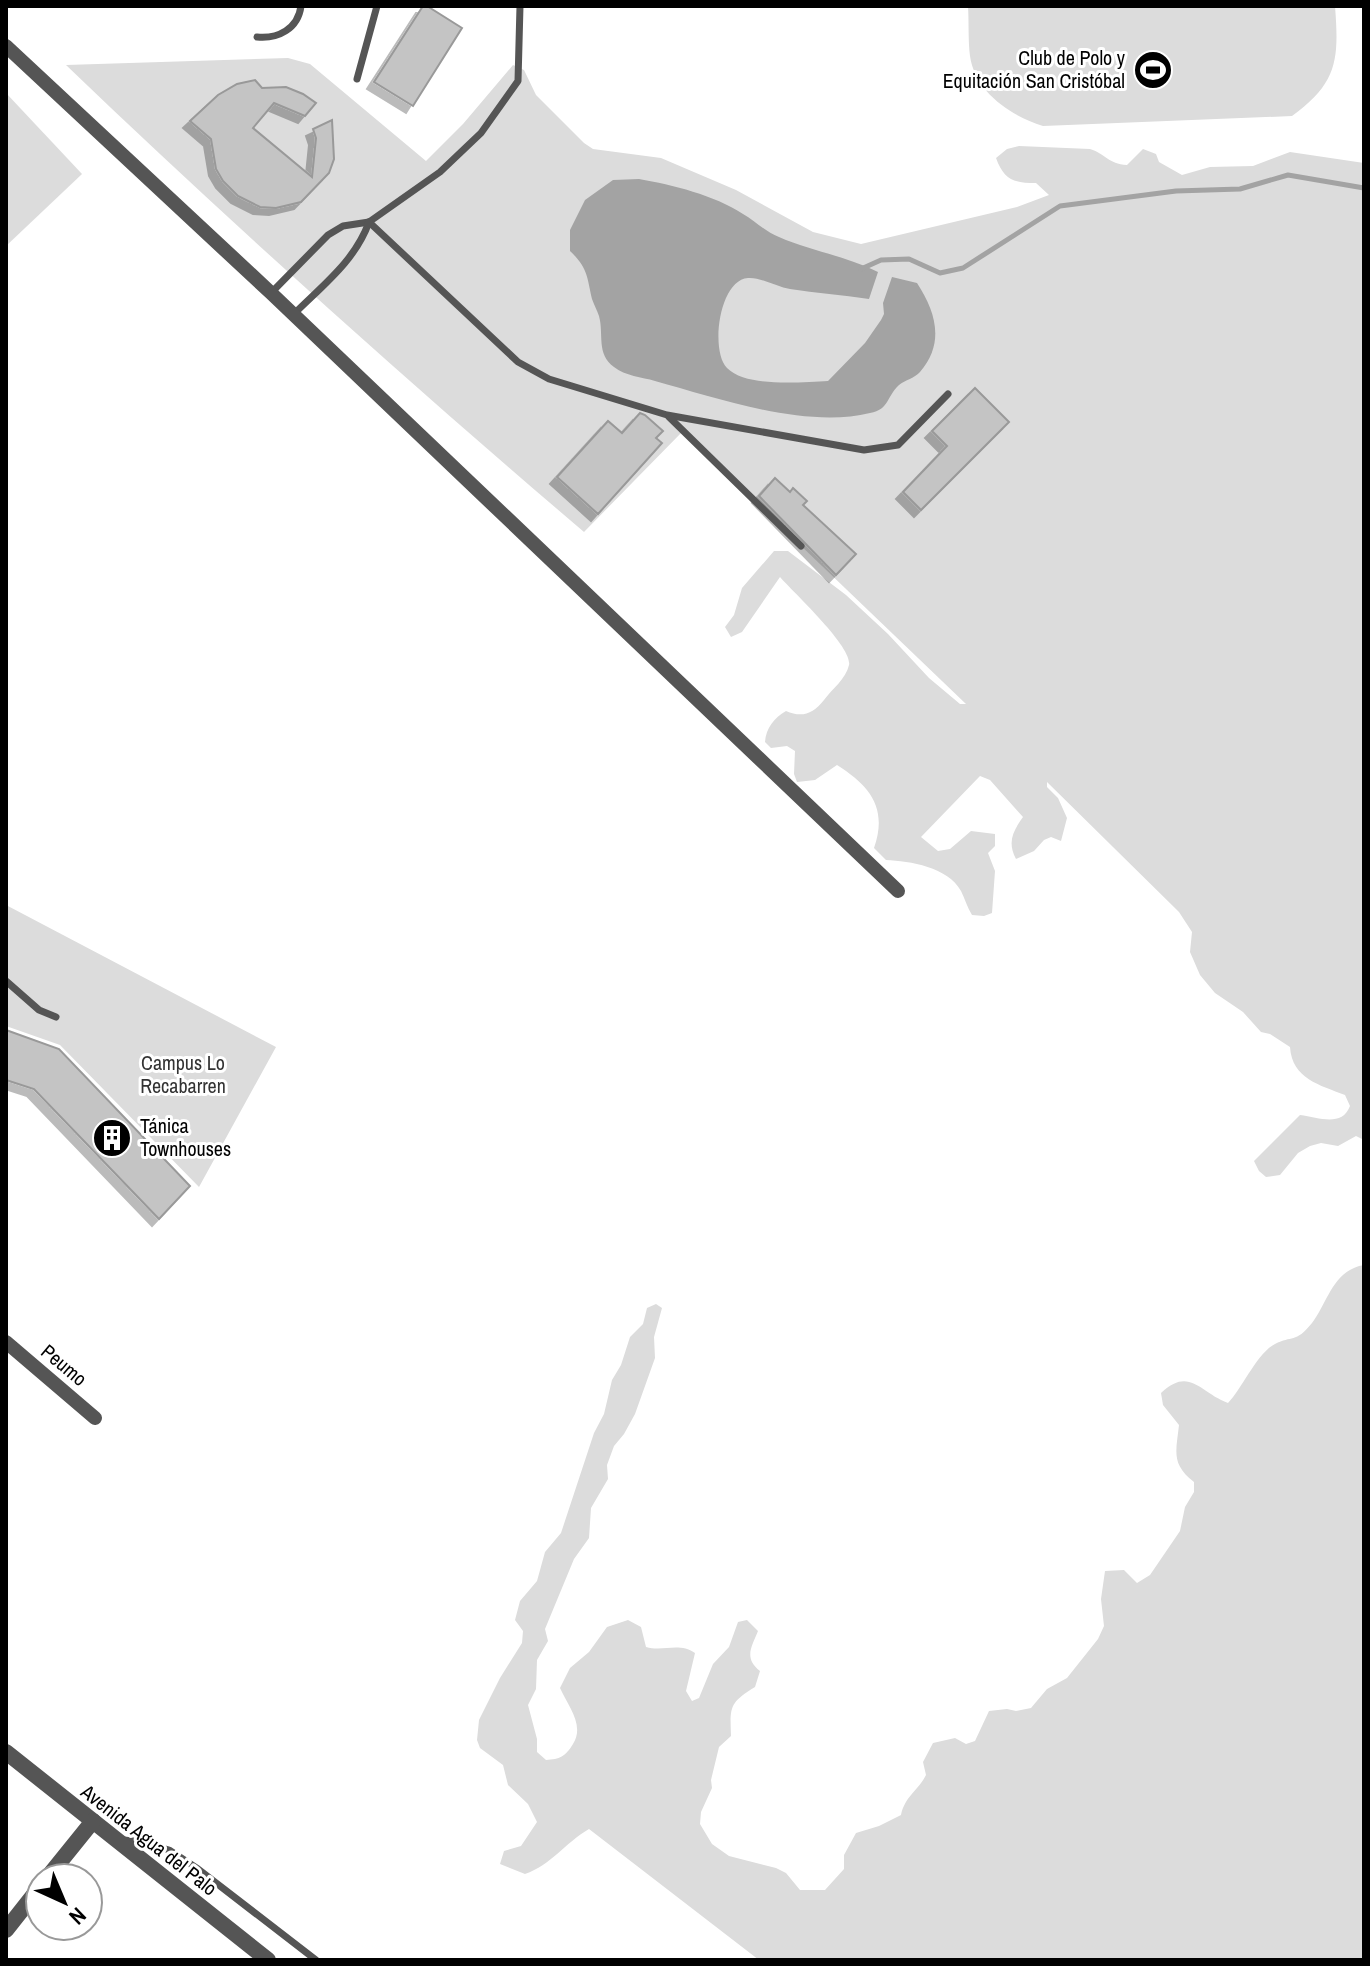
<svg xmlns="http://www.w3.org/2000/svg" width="1370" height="1966" viewBox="0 0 1370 1966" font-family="'Archivo Narrow',sans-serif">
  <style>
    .green { fill: #dcdcdc }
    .water { fill: #a3a3a3 }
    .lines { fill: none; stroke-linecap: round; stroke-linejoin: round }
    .stream { stroke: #a3a3a3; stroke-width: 5 }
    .building { fill: #c4c4c4; stroke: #999; stroke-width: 2; filter: url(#shadow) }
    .service { stroke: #555; stroke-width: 7 }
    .minor { stroke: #555; stroke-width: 14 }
    .tertiary { stroke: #555; stroke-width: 16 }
    .labels { text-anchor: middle; stroke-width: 6; stroke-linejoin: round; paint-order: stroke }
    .poi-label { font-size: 20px; fill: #000; stroke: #fff; text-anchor: end }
    .park-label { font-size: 20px; fill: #333; stroke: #fff }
    .street-label { font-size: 20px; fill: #000; stroke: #fff }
  </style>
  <defs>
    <filter id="shadow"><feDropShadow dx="-7" dy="7" stdDeviation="0" flood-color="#0004"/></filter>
  </defs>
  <rect width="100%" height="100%" fill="#fff"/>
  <g class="green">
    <path d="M968,6H1335C1339,59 1338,83 1292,116L1043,126C1011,116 975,92 970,56C968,40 969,22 968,6Z"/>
    <path d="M288,58L310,64L426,161L463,124L513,65L524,70L536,95L584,143L593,149L661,158L736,190L813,232L861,244L1017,207L1049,195L1036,183C1014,183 1004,180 996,158L1007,149L1019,146L1090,149C1106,154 1108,164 1127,165L1143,149L1156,154L1159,162L1182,175L1210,167L1253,166L1290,152L1364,163V1140L1356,1136L1338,1146L1321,1143L1310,1146L1298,1153L1280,1175L1266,1177L1259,1171L1254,1161L1300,1115C1320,1118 1342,1127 1350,1106L1345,1095C1320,1085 1292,1079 1290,1047L1270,1034L1261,1032L1243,1012L1215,993L1200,975L1190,952L1192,932L1179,912L1047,782V787L1058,798L1067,818L1061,841L1051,837L1044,840L1034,851L1016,859C1007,842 1013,831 1023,817L990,780L980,776L921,837L938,851L950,849L971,831L995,834V846L988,853L995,871L992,913L984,916L972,915C967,907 965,899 961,891C948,867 910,861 886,860L874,848C888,808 870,786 837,765L815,780L797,782L794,774L795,751L787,746L771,748L765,742C766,728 774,718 786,711C802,718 813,714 824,700C832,689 846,679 849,665C853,647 793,592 780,577L742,632L731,637L725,627L734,615L742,588L774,551H788L846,595L888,634L929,678L960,704H966L682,432L584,532C407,381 234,226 66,65Z"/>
    <path d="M6,93L82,174L6,246Z"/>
    <path d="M6,905L276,1047L199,1187L60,1045L6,1026Z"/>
    <path d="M1364,1265V1960H759L589,1829C565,1843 551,1865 525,1874L500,1864L504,1851L521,1846L537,1822L528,1804L508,1785L503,1765L480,1748L477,1740L479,1720L500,1678L522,1643L523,1631L515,1620L520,1601L537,1581L545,1552L561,1533L594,1433L604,1414L612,1380L621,1365L630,1337L643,1324L647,1308L656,1304L662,1308L654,1337L655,1358L635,1414L624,1434L614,1446L607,1465L608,1479L591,1508L589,1538L574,1559L545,1629L548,1641L537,1660L536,1689L528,1705L537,1739V1752L546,1760C560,1759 565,1757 573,1744C585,1725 568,1706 560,1688L570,1668L589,1652L607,1627L628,1620L641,1627L646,1647C663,1652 679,1642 695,1653L686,1691L692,1701L699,1698L713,1664L729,1647L738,1622L747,1620L758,1631C751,1648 744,1658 760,1671L755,1687C729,1703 730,1707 731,1736L719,1747L711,1780L712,1788L701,1812L700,1824L712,1844L729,1856L776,1868L786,1873L800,1890H825L844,1869V1855L856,1833L879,1826L901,1815C905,1796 918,1791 926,1775L923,1762L933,1743L955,1738L966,1744L975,1741L989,1711L1007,1709L1016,1711L1031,1708L1047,1689L1067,1678L1098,1639L1104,1626L1101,1599L1105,1571L1124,1570L1137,1583L1150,1575L1180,1531L1185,1507L1194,1492V1482C1171,1464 1176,1452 1179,1425L1163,1405L1161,1393C1190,1366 1200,1393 1228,1403C1242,1389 1257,1353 1275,1344C1292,1335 1295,1344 1312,1323C1328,1302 1333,1270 1364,1265Z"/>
  </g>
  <path class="water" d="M639,179C673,185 714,195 743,214C755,221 766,232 779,237C811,251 846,256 878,272L869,299C842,295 816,293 790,289C777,287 761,277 748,278C719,280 710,351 727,368C747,388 802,382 828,381L865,343L881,320L884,314L883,303L892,277L917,283C936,312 945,343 920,372C915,378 905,380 899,385C886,397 890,409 870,413C805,429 717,398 655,381C642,377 625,376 614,367C596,354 604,334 599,316C597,310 594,305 592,299C587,277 588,268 570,251V230L585,200L613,180Z"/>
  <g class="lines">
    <path class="stream" d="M861,269L881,260L909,259L940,273L963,268L1060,206L1176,191L1240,189L1288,175L1364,188"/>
  </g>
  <g class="building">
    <path d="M423,6H427L462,28L413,106L374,82Z"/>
    <path d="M255,80L262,88L286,87L303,94L316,103L305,116L274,103L253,128L312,177L316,138L313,129L332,120L334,159L329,173L301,202L276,208L260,207L238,196L223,181L216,169L211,139L190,121L218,95L237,84Z"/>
    <path d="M975,388L1009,422L921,510L903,492L947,446L932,431Z"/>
    <path d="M640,413L645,415L663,431L656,438L662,443L598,514L557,477L608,421L622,433Z"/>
    <path d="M775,478L790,492L793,488L807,501L803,505L856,554L836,575L759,496Z"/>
    <path d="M6,1030L59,1049L190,1186L159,1219L34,1089L6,1080Z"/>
  </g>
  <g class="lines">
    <g class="service">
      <path d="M257,37C278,39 298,29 301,6"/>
      <path d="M357,79L377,6"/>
      <path d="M369,222L518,362L549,379L667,415L864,450L898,445L948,394"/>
      <path d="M271,293L328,235L343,226L369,222L440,172L481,133L518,81L520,6"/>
      <path d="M294,314C323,285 355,261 369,222"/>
      <path d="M669,417L801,546"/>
      <path d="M6,981L39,1010L56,1017"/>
      <path d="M124,1840L142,1842L169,1850L198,1869L316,1960"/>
    </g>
    <g class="minor">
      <path d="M6,46L271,293L898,891"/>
      <path d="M6,1342L95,1418"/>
    </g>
    <g class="tertiary">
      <path d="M6,1752L268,1960"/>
      <path d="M47,1878L93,1821"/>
      <path d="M6,1930L40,1887"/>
    </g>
  </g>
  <defs>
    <symbol id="stadium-disc" viewBox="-11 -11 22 22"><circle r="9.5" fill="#000" stroke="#fff"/><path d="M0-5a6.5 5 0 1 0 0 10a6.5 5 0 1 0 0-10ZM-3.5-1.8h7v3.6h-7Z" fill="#fff"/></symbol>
    <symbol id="building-disc" viewBox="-11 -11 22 22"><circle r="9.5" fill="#000" stroke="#fff"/><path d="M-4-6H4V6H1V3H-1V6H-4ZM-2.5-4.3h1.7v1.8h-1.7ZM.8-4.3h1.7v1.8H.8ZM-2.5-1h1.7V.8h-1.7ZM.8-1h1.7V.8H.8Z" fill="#fff"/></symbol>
  </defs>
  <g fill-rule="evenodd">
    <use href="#stadium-disc" x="1131" y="48" width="44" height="44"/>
    <use href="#building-disc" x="90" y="1116" width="44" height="44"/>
  </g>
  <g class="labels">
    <g class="poi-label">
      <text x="1125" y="65">Club de Polo y<tspan x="1125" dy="23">Equitación San Cristóbal</tspan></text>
      <text x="140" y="1133" text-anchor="start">Tánica<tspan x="140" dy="23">Townhouses</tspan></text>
    </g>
    <g class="park-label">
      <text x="183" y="1070">Campus Lo<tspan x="183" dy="23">Recabarren</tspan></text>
    </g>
    <g class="street-label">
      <text transform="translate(64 1365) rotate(40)" y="7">Peumo</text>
      <text transform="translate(149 1840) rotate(38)" y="7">Avenida Agua del Palo</text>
    </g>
  </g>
  <rect width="1370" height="1966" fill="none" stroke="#000000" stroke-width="16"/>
  <g transform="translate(64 1902) rotate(136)"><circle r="38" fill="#ffffff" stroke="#999999" stroke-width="2"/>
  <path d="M0-6L14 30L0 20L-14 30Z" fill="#000000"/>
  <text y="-12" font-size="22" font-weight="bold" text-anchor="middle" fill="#000000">N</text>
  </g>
</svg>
